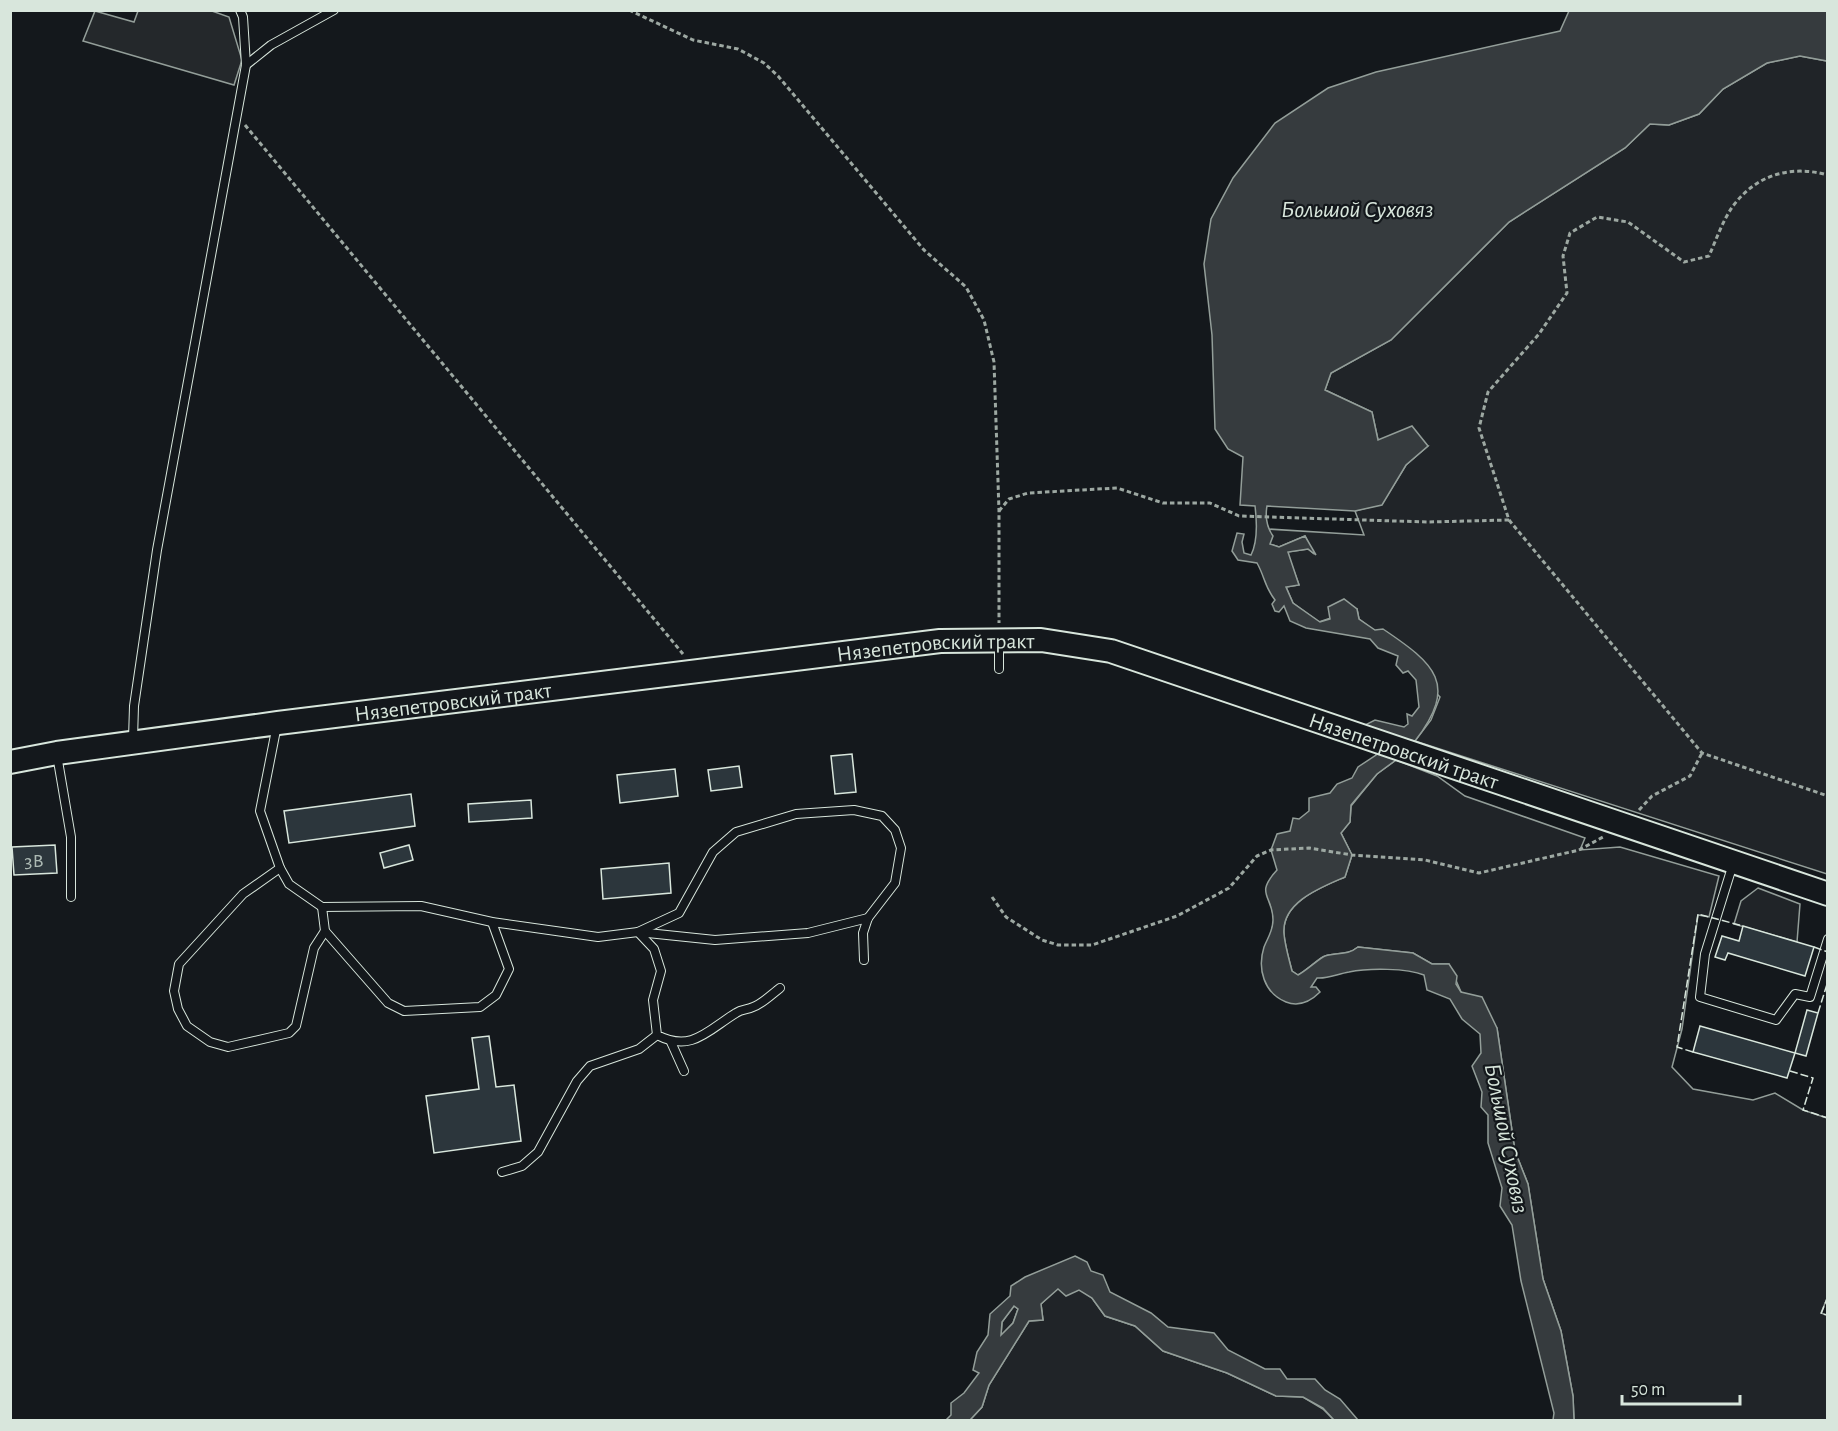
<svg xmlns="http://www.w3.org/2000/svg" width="1838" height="1431" viewBox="0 0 1838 1431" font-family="'Alegreya Sans',sans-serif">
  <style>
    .green { fill: #202428; stroke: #939e99; stroke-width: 1.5 }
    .parking { fill: #24282b; stroke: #939e99; stroke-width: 1.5 }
    .water { fill: #363b3e; stroke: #939e99; stroke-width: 1.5; fill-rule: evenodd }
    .building { fill: #2c363c; stroke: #d8e6dc; stroke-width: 1.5 }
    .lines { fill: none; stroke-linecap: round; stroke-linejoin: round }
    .lane-casing { stroke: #d8e6dc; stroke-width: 10 }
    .primary-casing { stroke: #d8e6dc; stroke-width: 26 }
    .path { stroke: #9da8a2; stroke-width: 3; stroke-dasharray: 4.5 3; stroke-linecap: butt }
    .lane { stroke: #14181c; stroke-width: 8 }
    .primary { stroke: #14181c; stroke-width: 22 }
    .fence { stroke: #d8e6dc; stroke-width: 1.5; stroke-dasharray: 8 3; stroke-linecap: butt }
    .labels { text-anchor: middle; stroke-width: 4.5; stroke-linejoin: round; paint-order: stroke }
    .number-label { font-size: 20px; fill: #adbab4 }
    .street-label { font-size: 22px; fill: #d8e6dc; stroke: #14181c }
    .water-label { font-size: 24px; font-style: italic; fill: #d8e6dc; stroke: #14181c }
  </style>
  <rect width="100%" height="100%" fill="#14181c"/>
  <g class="green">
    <path d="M1800,56L1827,61V874L1415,741L1431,720L1440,697L1375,631L1359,619L1357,609L1319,622L1293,603L1286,587L1299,585L1287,552L1308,549L1314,554L1305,536L1279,547L1270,544L1268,529L1364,535L1355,511L1382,504L1406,465L1428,446L1378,440L1372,412L1325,390L1331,373L1391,340L1509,222L1625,148L1650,124L1669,125L1699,114L1723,89L1767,63Z"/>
    <path d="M1396,760L1437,776L1465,796L1585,838L1580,850L1620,847L1719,876L1709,917L1698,915L1682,1029L1672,1067L1693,1089L1753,1100L1775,1093L1803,1110L1827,1118L1828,1296L1821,1313L1827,1315V1420H1574L1573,1396L1561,1331L1543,1279L1528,1184L1515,1151L1497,1028L1461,992L1449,964H1432L1413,953L1358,947C1347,956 1337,952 1325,956C1320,957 1306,971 1298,975L1292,971C1289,959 1285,946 1284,934C1281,902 1322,887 1345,877L1352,855L1341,833L1350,822L1351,806L1377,774Z"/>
    <path d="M1758,888L1800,904L1797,942L1734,924L1741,901Z"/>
    <path d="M1058,1288L1079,1289L1092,1298L1105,1316L1135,1326L1163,1351L1227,1373L1276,1396L1303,1397L1323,1409L1334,1420H970L982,1407L989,1385L1029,1321L1043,1320L1041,1304Z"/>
    <path d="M1014,1306L1018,1309L1013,1323L1001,1336L1002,1322Z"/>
  </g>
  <path class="parking" d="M95,11L134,22L138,11H212L229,17L242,60L234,85L83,41Z"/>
  <g class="water">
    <path d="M1569,11H1827V61L1800,56L1767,63L1723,89L1699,114L1669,125L1650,124L1625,148L1509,222L1391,340L1331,373L1325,390L1372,412L1378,440L1412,426L1428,446L1406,465L1382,505L1355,511L1267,506C1265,517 1266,526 1273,536L1270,544L1279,547L1305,536L1316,555L1308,549L1288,552L1299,585L1286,587L1293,603L1320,622L1330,619L1328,607L1344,599L1357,609L1359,619L1375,630L1383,629C1435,664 1459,684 1415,741L1404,739L1396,760L1377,774L1351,805L1350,822L1341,833L1352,855L1345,877C1322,887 1281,902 1284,934C1285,946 1289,959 1292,971L1298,975C1306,971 1321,957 1325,956C1337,952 1347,956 1358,947L1413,953L1432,964H1449L1457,976L1456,984L1461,992L1482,997L1497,1028L1515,1151L1528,1184L1543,1279L1561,1331L1573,1396L1574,1420H1553L1554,1413L1521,1281L1512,1225L1500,1206L1502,1188L1488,1143V1115L1481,1107L1482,1092L1472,1066L1481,1053L1480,1034L1462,1019L1450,999L1427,990L1424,975C1407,968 1368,968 1349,972C1337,974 1328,979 1317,978L1311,987H1316L1320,992C1311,1001 1299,1007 1286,1002C1264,993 1257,969 1264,947C1268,937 1273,931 1273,920C1273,895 1254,895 1277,870L1271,850L1277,834L1290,831L1293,818L1299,819L1309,811V798L1330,793L1337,784L1352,778L1358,767L1376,755L1379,734L1365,725L1375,720L1404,727L1408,724L1407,714L1412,716L1419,707L1416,680L1408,671L1403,673L1396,665L1398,656L1378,648L1370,639L1306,628L1290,621L1284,606L1279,612L1275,611L1272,604L1275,600C1264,586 1265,577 1257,563L1238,560L1232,551L1237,533L1244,534L1242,542L1244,553L1251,555C1258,541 1257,522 1255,506L1240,505L1243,457L1228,449L1215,429L1212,335L1204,264L1211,219L1233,178L1275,123L1328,88L1376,72L1560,31Z"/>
    <path d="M1075,1256L1087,1262L1091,1271L1103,1275L1110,1292L1151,1313L1168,1327L1214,1333L1228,1350L1265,1369H1280L1287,1379H1315L1325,1390L1340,1399L1358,1420H1334L1323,1408L1303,1397L1276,1396L1227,1373L1163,1351L1135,1326L1105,1316L1092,1298L1079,1290L1066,1296L1058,1289L1041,1304L1043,1320L1029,1321L989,1385L982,1407L970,1420H946L951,1415V1403L964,1393L979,1373L973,1370L977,1352L988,1335L990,1314L1010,1296L1011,1286L1025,1277ZM1014,1306L1018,1309L1013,1323L1001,1335L1002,1322Z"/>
  </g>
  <g class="building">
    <path d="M852,754L856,792L835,794L831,756Z"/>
    <path d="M739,766L742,787L711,791L708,770Z"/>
    <path d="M675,769L678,796L620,803L617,775Z"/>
    <path d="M411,794L415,826L289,843L284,811Z"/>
    <path d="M531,800L532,818L469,822L468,804Z"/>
    <path d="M55,845L57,873L14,875L12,847Z"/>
    <path d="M409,845L413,860L384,868L380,853Z"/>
    <path d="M669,863L671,893L603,899L601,869Z"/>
    <path d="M1743,926L1814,947L1805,976L1728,953L1725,960L1715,957L1722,936L1739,941Z"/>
    <path d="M1807,1010L1818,1013L1806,1056L1795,1053Z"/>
    <path d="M1700,1026L1795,1053L1787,1078L1693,1052Z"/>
    <path d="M489,1036L496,1087L514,1085L521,1141L434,1153L426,1096L479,1089L472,1038Z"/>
  </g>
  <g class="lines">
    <defs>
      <g id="lane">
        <path d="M246,65L271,45L334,10"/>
        <path d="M999,643V669"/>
        <path d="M277,725L260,811L280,868L289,884L322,907L421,906L492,922L598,937L638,932L715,940L808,933L868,918"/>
        <path d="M133,739L134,706L157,550L246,65L243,17L240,10"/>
        <path d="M57,755L71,837V897"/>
        <path d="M1733,864L1705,954L1700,997L1776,1020L1795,994L1810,997L1828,939"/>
        <path d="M280,868L243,894L179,964L174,991L178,1009L187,1026L210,1042L228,1047L289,1033L296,1026L314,948L325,931"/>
        <path d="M322,907L325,931L388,1003L404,1011L480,1007L496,995L509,969L492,922"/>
        <path d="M780,988C772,994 762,1004 753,1007C747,1010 742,1009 736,1013C708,1030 692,1053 657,1035L653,1000L661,971L654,949L638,932L679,913L713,852L736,832L796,814L854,810L882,816L895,830L901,848L895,883L868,918L863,933L864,960"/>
        <path d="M671,1042L684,1071"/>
        <path d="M502,1172L522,1166L538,1152L577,1081L590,1066L639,1049L657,1035"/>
      </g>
      <g id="primary">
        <path id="s1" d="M10,762L57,753L278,723L940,641L1041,640L1111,651L1828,894"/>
      </g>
    </defs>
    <use href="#lane" class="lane-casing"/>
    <use href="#primary" class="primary-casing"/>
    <g class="path">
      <path d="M629,10L693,40L738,49L764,63L778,76L924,250L966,287L984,320L994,362L999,511V623"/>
      <path d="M245,125L683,654"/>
      <path d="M999,511L1009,499L1028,493L1117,488L1163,503H1210L1239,516L1427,522L1509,520L1479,428L1488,392L1539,334L1567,293L1563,256L1570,233L1597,217L1628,222L1684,262L1709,256C1716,240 1723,220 1733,206C1757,174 1791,165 1828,175"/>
      <path d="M1509,520L1702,753L1828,796"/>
      <path d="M1639,810L1652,796L1690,776L1702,753"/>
      <path d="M992,897L1006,917L1042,940L1058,945H1092L1177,916L1229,888L1257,856L1271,850L1309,848L1352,855L1425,860L1479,873L1579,850L1603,837"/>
    </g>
    <use href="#lane" class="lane"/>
    <use href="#primary" class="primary"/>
    <g class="fence">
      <path d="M1814,947L1828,952"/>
      <path d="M1818,1013L1828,981"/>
      <path d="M1693,1052L1677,1047L1698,914L1743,926"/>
      <path d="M1790,1071L1813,1078L1803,1110L1828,1118"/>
      <path d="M1828,1296L1821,1314L1828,1315"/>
    </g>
  </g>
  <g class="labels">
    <g class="number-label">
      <text x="34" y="867">3В</text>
    </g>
    <g class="street-label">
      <text dy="8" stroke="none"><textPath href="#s1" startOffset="933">Нязепетровский тракт</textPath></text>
      <text dy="8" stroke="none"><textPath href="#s1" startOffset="447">Нязепетровский тракт</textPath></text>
      <text dy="8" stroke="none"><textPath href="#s1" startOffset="1419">Нязепетровский тракт</textPath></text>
    </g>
    <g class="water-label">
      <text x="1357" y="217">Большой Суховяз</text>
      <text transform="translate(1507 1138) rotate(79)" y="8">Большой Суховяз</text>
    </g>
  </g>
  <rect width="1838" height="1431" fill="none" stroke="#d8e6dc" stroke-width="24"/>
  <path d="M1622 1395v9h118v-9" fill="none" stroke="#d8e6dc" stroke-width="3"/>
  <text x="1631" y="1395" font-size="18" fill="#d8e6dc" stroke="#14181c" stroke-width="4.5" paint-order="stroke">50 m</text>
</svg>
